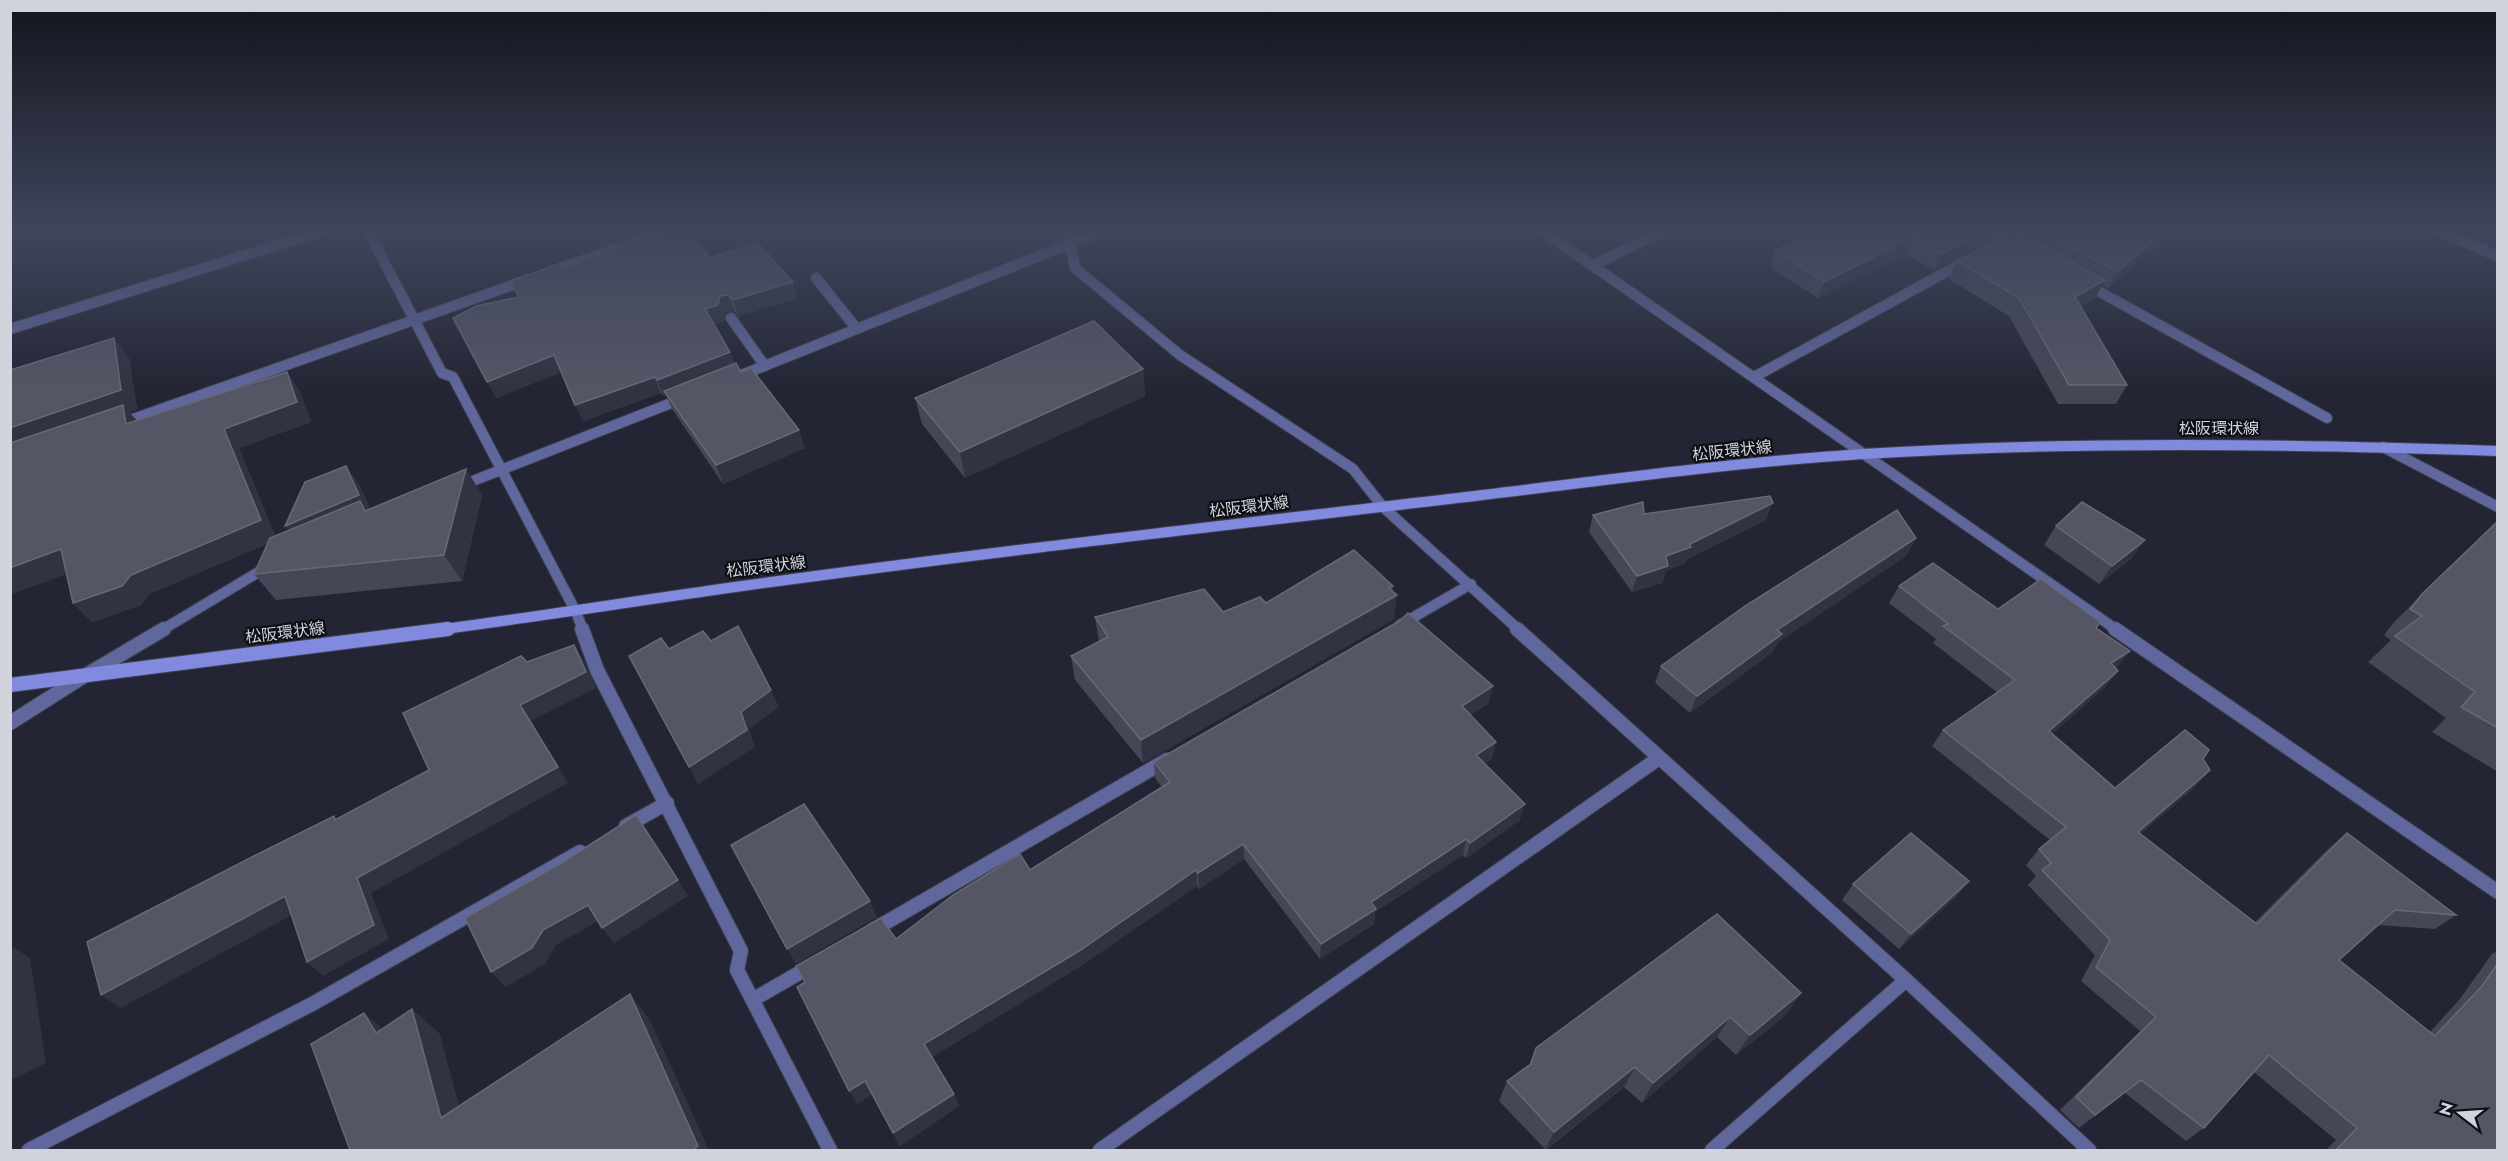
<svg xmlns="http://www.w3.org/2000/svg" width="2508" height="1161" viewBox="0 0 2508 1161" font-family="Jost,'Noto Sans JP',sans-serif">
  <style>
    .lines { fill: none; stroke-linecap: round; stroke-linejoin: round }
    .service-far1-casing { stroke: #3f414f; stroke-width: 12 }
    .service-casing { stroke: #3f414f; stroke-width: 16 }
    .minor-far1-casing { stroke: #3f414f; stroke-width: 12 }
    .minor-casing { stroke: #3f414f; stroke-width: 16 }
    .secondary-far1-casing { stroke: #3f414f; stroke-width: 12 }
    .secondary-casing { stroke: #3f414f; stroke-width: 16 }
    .service-far1 { stroke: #60679c; stroke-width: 10 }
    .service { stroke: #60679c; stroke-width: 14 }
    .minor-far1 { stroke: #60679c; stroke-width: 10 }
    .minor { stroke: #60679c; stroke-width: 14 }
    .secondary-far1 { stroke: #818adf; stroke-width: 10 }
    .secondary { stroke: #818adf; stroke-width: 14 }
    .wall { fill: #454756 }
    .shaded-wall { fill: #313342 }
    .building { fill: #545665; stroke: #676978; stroke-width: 1.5 }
    .labels { text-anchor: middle; stroke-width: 4.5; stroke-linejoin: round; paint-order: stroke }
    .street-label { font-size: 16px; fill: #d1d3dd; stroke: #0e0f15 }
  </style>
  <rect width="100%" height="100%" fill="#232534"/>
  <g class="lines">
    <defs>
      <g id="service-far1">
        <path d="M816,278L857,329"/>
        <path d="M731,318L765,366"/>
      </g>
      <path id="service" d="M10,723L84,676"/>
      <g id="minor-far1">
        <path d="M367,229L442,373L453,377L576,612L583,630"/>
        <path d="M1067,229L1075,268L1180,355L1353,469L1383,507L1519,630"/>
        <path d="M1540,229L2117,630"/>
        <path d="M1985,229L2014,244"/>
        <path d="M2433,229L2498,256"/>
        <path d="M2005,240L2025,229"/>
        <path d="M1593,265L1667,229"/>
        <path d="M549,272L673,229"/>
        <path d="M2084,283L2327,418"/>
        <path d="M10,329L328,229"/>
        <path d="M739,376L1106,229"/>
        <path d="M1754,377L1966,261"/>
        <path d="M119,424L527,280"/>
        <path d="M2383,447L2498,507"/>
        <path d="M460,486L684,398"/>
        <path d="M1400,625L1471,584"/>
        <path d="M162,630L267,567"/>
      </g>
      <g id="minor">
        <path d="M582,629L597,670L741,951L737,970L830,1150"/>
        <path d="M1517,629L1906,980L2089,1150"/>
        <path d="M2115,629L2498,892"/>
        <path d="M88,674L164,629"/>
        <path d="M626,826L667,803"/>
        <path d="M873,930L1167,760"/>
        <path d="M754,999L813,965"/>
        <path d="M29,1150L314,1003L580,852"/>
        <path d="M1100,1150L1659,758"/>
        <path d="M1712,1150L1906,980"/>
      </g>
      <path id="secondary-far1" d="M436,630C536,617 635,601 735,587C972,554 1211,527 1449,499C1587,483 1724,463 1863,454C2074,441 2286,444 2498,451"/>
      <path id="secondary" d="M10,685L448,629"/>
    </defs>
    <use href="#service-far1" class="service-far1-casing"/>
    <use href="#service" class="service-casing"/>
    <use href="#minor-far1" class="minor-far1-casing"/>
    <use href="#minor" class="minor-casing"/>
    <use href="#secondary-far1" class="secondary-far1-casing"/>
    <use href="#secondary" class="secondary-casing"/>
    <use href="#service-far1" class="service-far1"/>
    <use href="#service" class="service"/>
    <use href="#minor-far1" class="minor-far1"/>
    <use href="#minor" class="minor"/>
    <use href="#secondary-far1" class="secondary-far1"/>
    <use href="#secondary" class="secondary"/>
  </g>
  <g class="wall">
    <path d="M1820,229H1995L1989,240L1934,270L1905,255L1818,298L1770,267L1776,250Z"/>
    <path d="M2026,229H2179L2163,237L2160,243L2108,288L2102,285L2095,298L2081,307L2127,385L2116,404H2058L2009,316L1949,279L1957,261L2023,235Z"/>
    <path d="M669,233L710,258L798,298L739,316L734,311L726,312L724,321L714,324L730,352L734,363L805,448L723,484L672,409L666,395L664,396L661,393L583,421L561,372L496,398L518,297L510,281L563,268Z"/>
    <path d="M129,358L137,409L129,412L136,420L287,372L300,392L311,422L239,448L275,536L289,530L285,526L359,484L370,509L466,469L482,495L462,581L276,600L254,574L268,543L149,594L141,605L92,622L73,603L66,574Z"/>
    <path d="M1143,369L1145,396L965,478L922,424L915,398Z"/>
    <path d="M1644,514L1766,520L1687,559L1685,563L1666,571L1662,583L1632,592L1589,532L1593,515Z"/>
    <path d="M2498,521V772L2432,732L2446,718L2368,662L2391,640L2384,635L2395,621Z"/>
    <path d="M2056,526L2132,558L2099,584L2044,545Z"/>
    <path d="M1916,538L1906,556L1778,642L1773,652L1690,713L1655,683L1661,666Z"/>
    <path d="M1393,586L1392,591L1394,619L1143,763L1075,680L1071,656L1099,642L1095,617L1223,612L1266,603Z"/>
    <path d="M1899,586L1998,609L2096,628L2118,671L2105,687L2052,734L2115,788L2203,759L2195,787L2140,834L2255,922L2329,848L2347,833L2456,915L2435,929L2378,925L2339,960L2430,1032L2459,1000L2492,954L2498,951V1150H2326L2336,1140L2254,1072L2204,1128L2186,1141L2125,1093L2079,1128L2060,1110L2140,1031L2081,981L2095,955L2028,885L2036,876L2026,865L2039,849L2050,840L1932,746L1943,730L1998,693L1933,643L1936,639L1889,603Z"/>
    <path d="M1489,703L1470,715L1492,759L1485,763L1520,820L1466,858L1463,855L1375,912L1374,924L1320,959L1244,859L1199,889L1197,886L1082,965L932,1057L954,1094L959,1106L900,1146L872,1094L857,1104L896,939L1030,870L1162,787L1155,778L1154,762Z"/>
    <path d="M1969,881L1956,897L1899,949L1842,900L1853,884Z"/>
    <path d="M1801,993L1786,1015L1736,1055L1717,1037L1642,1103L1624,1087L1546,1150L1499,1101L1507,1081L1529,1065L1536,1048Z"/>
  </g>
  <g class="shaded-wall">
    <path d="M1988,229H1995L1989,240L1934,270L1941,254Z"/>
    <path d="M2164,229H2179L2163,237L2160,243L2108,288L2117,272Z"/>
    <path d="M1912,238L1905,255L1818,298L1824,282Z"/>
    <path d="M2105,280L2095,298L2065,316L2075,297Z"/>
    <path d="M793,282L798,298L739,316L733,300Z"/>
    <path d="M728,295L734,311L726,312L724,321L711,325L705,309L720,296Z"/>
    <path d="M114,338L129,358L137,409L129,412L140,424L10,454V428Z"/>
    <path d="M730,352L736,368L664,391L666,395L664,396L657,380Z"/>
    <path d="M554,355L562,372L496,398L487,382Z"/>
    <path d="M1143,369L1145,396L965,478L960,452Z"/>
    <path d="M287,372L300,392L311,422L239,448L276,539L149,594L141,605L92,622L73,603L224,429Z"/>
    <path d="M655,377L661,393L583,421L575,405Z"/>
    <path d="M799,430L805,448L723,484L716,465Z"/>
    <path d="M346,466L359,484L372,513L300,544L285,526Z"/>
    <path d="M466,469L482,495L462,581L444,555Z"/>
    <path d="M1773,503L1766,520L1687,559L1685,563L1666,571L1662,583L1632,592L1637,576L1666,556Z"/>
    <path d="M1916,538L1906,556L1778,642L1773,652L1690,713L1697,696L1777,630Z"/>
    <path d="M2145,540L2132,558L2099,584L2112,566Z"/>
    <path d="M61,549L80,569L10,595V568Z"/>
    <path d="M1393,586L1391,599L1397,595L1394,619L1143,763L1141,740Z"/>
    <path d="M574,645L584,661L596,688L531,721L568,783L371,893L389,939L323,976L307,962L357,878L520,705Z"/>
    <path d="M2130,651L2117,668L2098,679L2111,663Z"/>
    <path d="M2118,671L2105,687L2036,748L2049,731Z"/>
    <path d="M1493,686L1489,703L1459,723L1462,706Z"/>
    <path d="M771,690L779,707L749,729L755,747L698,784L689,767L741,712Z"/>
    <path d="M1496,742L1492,759L1473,771L1476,755Z"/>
    <path d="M2210,770L2195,787L2123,848L2138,832Z"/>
    <path d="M1525,804L1520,820L1466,858L1470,843Z"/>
    <path d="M1466,839L1463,855L1375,912L1374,924L1320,959L1321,944L1371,902Z"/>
    <path d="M1243,844L1244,859L1199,889L1198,873Z"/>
    <path d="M1196,870L1197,886L1082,965L931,1058L924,1044Z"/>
    <path d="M678,880L688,896L614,943L602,928Z"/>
    <path d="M1969,881L1956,897L1899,949L1911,934Z"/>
    <path d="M285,896L301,910L121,1008L101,995Z"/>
    <path d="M870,901L877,917L796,964L787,949Z"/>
    <path d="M588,905L600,920L556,945L546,963L506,987L491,972L543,930Z"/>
    <path d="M10,945L30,958L46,1063L10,1081Z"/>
    <path d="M1801,993L1786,1015L1736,1055L1750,1035Z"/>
    <path d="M630,994L650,1020L709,1150H693Z"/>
    <path d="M412,1009L440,1034L468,1140L441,1118Z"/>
    <path d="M364,1013L393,1038L376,1033Z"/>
    <path d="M1730,1017L1717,1037L1642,1103L1653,1083Z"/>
    <path d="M1635,1067L1624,1087L1545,1150L1554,1132Z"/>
    <path d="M865,1081L873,1094L857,1104L849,1091Z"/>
    <path d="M954,1094L959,1106L900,1146L893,1133Z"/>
  </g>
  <g class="building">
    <path d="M681,229H689L710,258L757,242L793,282L733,300L728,295L720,296L718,305L705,309L730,352L657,380L655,377L575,405L554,355L487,382L453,318L476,306L519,297L510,281L560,264L563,268L667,231L669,233Z"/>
    <path d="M1820,229H1988L1941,254L1912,238L1824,282L1776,250Z"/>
    <path d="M2038,229H2167L2117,272Z"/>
    <path d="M2014,230L2105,280L2075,297L2127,385H2069L2019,298L1957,261Z"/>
    <path d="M1094,321L1143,369L960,452L915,398Z"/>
    <path d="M114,338L121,390L10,428V370Z"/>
    <path d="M736,363L741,372L751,368L799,430L716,465L664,391Z"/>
    <path d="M287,372L297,402L224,429L261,520L131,575L122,586L73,603L61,549L10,568V443L123,405L126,424Z"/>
    <path d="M346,466L359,495L285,526L305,482Z"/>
    <path d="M466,469L444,555L254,574L270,538L360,501L365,511Z"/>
    <path d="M1770,496L1773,503L1690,544L1691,547L1666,556L1668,566L1637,576L1593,515L1643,502L1644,514Z"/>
    <path d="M2082,502L2145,540L2112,566L2056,526Z"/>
    <path d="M1897,510L1916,538L1777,630L1782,634L1697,696L1661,666L1745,606Z"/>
    <path d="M2498,521V728L2461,707L2475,692L2395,636L2422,616L2410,609L2422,594Z"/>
    <path d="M1354,550L1393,586L1389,588L1397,595L1141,740L1071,656L1108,637L1095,617L1204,589L1223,612L1260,597L1266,603Z"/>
    <path d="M1933,563L1998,609L2041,579L2100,622L2096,628L2130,651L2111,663L2118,671L2049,731L2115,788L2185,730L2209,750L2203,759L2210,770L2138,832L2257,924L2347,833L2456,915L2395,910L2339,960L2435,1036L2482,986L2498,963V1150H2336L2357,1128L2269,1055L2204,1128L2141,1080L2095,1115L2076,1097L2156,1017L2096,967L2110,940L2042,870L2051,863L2039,849L2066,827L1943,730L2015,680L1943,626L1948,624L1899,586Z"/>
    <path d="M1408,613L1493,686L1462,706L1496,742L1476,755L1525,804L1470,843L1466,839L1371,902L1376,909L1321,944L1243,844L1198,873L1196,870L1079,951L924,1044L954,1094L893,1133L865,1081L849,1091L797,987L805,982L796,966L881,918L896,939L953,895L1020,854L1030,870L1170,782L1154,762L1401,620Z"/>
    <path d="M738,626L771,690L741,712L747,730L689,767L629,656L661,638L669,649L703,631L711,641Z"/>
    <path d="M574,645L586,672L520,705L558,767L357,878L374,925L307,962L285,896L101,995L87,942L256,855L334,816L335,820L429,770L403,713L521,656L527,662Z"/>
    <path d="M804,804L870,901L787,949L731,845Z"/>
    <path d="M636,815L678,880L602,928L588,905L543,930L532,948L491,972L465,918L563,862Z"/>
    <path d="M1911,833L1969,881L1911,934L1853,884Z"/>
    <path d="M1717,914L1801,993L1750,1035L1730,1017L1653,1083L1635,1067L1554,1132L1507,1081L1531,1064L1536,1048Z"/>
    <path d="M630,994L698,1146L693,1150H350L311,1044L364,1013L376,1033L412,1009L441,1118Z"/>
  </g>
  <linearGradient id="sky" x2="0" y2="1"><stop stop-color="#13141d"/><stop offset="0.59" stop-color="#3f465c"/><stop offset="1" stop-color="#3f465c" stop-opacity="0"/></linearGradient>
  <rect width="2508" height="391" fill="url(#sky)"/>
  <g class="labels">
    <g class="street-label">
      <text x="2219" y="434">松阪環状線</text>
      <text transform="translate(1732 450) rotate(-6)" y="6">松阪環状線</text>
      <text transform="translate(1249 506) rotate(-7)" y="6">松阪環状線</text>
      <text transform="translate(766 566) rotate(-7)" y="6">松阪環状線</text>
      <text transform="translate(285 632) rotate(-7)" y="6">松阪環状線</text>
    </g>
  </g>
  <rect width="2508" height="1161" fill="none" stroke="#d1d3dd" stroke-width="24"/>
  <g transform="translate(2460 1113) rotate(287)" stroke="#0e0f15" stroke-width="4.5" paint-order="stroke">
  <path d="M0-4.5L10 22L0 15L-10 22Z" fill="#d1d3dd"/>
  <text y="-9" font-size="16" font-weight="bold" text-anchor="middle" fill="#d1d3dd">N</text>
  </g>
</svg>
